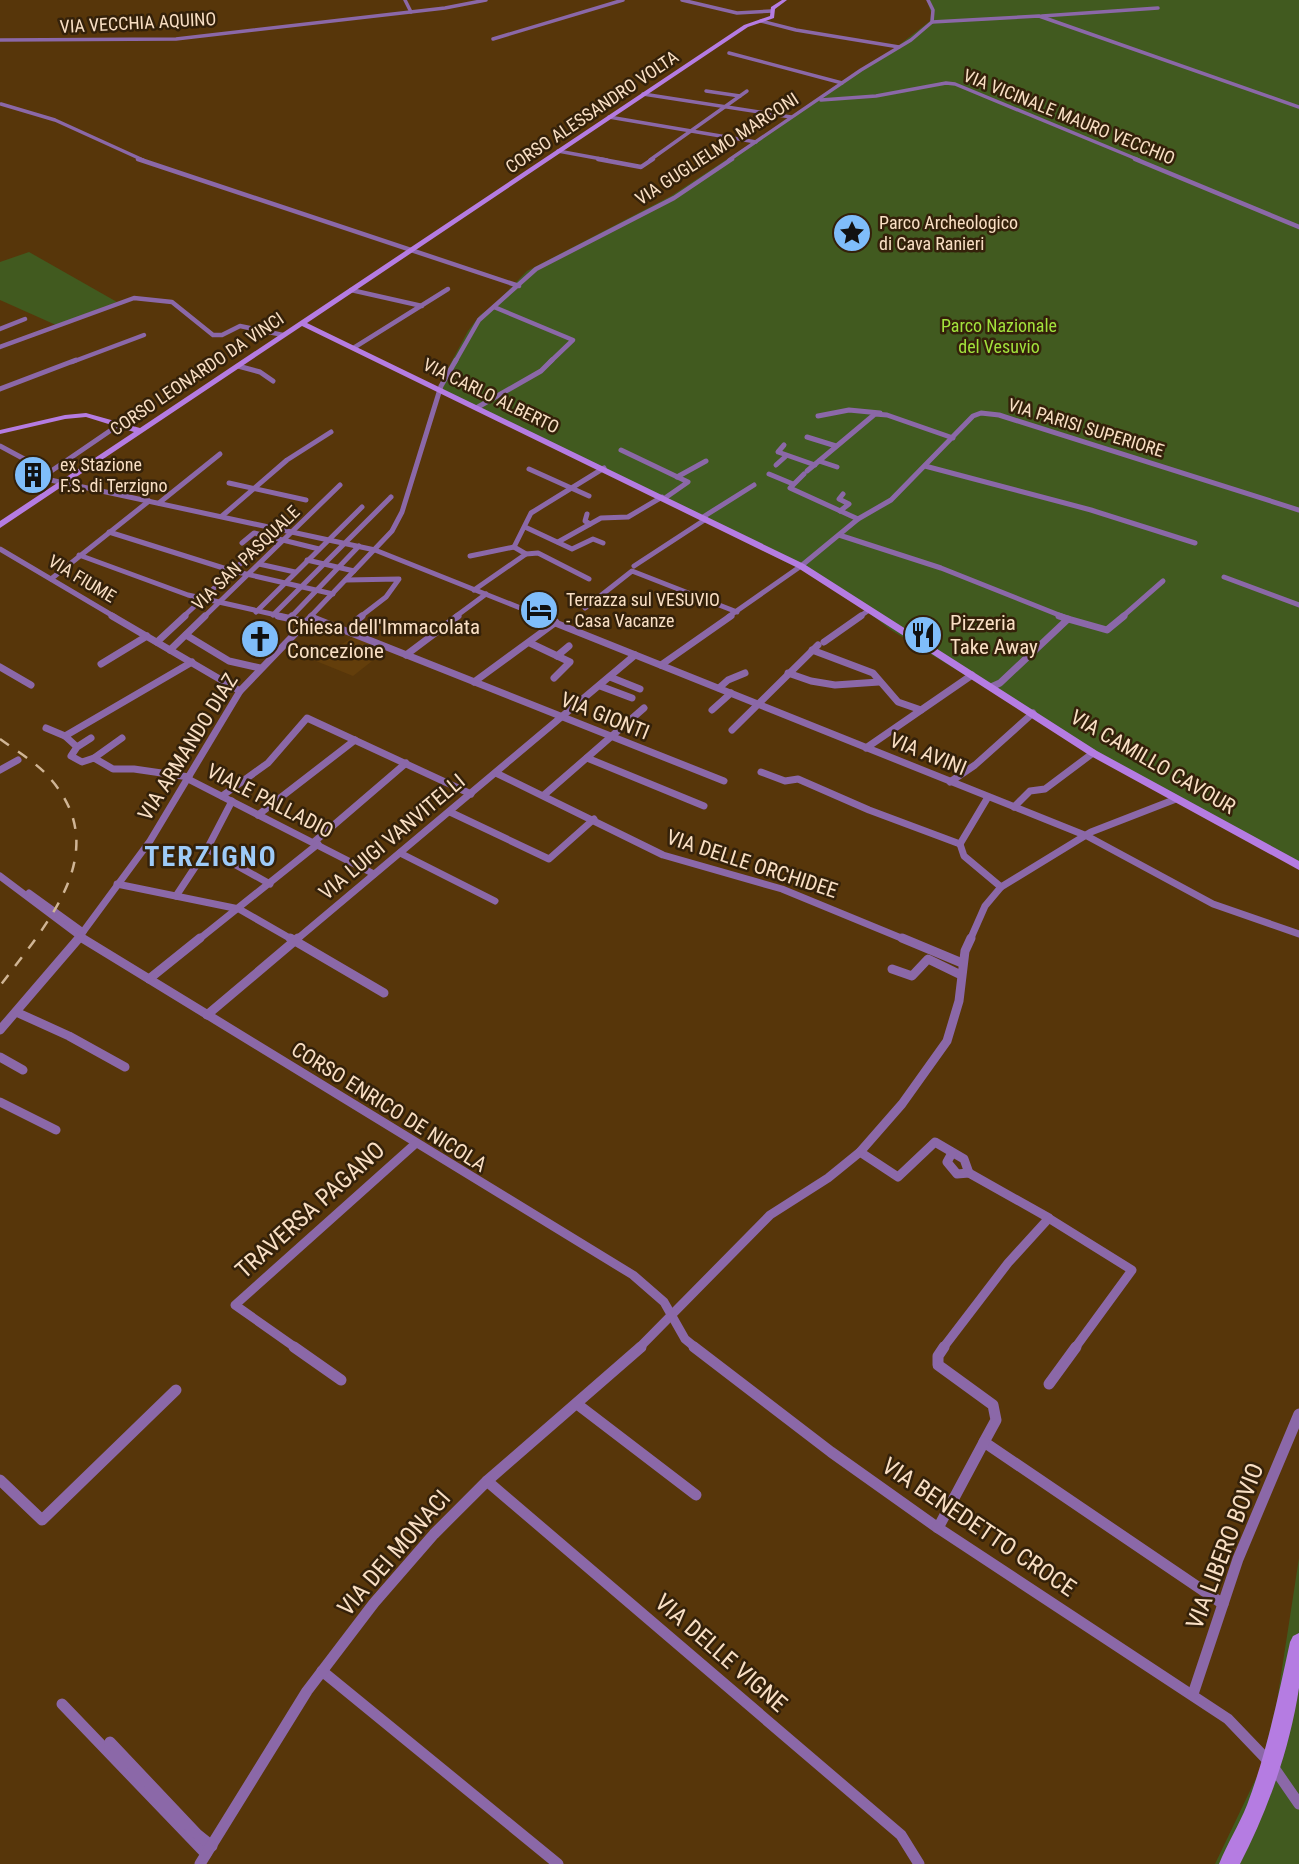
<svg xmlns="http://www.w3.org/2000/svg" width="1299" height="1864" viewBox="0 0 1299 1864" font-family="'Roboto Condensed',sans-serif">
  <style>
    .built { fill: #633e0b }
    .green { fill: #415a1f }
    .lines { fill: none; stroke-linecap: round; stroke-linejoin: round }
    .street-far5 { stroke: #8b68a8; stroke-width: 3.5 }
    .street-far4 { stroke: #8b68a8; stroke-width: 4.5 }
    .street-far3 { stroke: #8b68a8; stroke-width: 5 }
    .street-far2 { stroke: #8b68a8; stroke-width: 7 }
    .street-far1 { stroke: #8b68a8; stroke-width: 9 }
    .street { stroke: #8b68a8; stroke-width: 11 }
    .secondary { fill: #b57ce2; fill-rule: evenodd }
    .rail { stroke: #d0b595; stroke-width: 2.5; stroke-dasharray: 11 11; stroke-linecap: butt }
    .labels { text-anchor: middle; stroke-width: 5; stroke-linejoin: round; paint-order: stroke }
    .far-street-label { font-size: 18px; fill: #f9dfc4; stroke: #34210a }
    .far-poi-label { font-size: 18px; fill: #f9dfc4; stroke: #34210a; text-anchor: start }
    .far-park-label { font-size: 18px; fill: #a2e23c; stroke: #34210a }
    .poi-label { font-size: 21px; fill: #f9dfc4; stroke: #34210a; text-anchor: start }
    .street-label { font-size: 21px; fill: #f9dfc4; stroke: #34210a }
    .near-street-label { font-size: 24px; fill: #f9dfc4; stroke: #34210a }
    .district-label { font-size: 28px; font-weight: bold; letter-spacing: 2px; fill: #9ecbf8; stroke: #34210a }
  </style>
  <rect width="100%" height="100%" fill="#57360a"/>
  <path class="built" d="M353,637L386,650L353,676L316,661Z"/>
  <g class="green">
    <path d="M927,0H1299V869L1107,762L891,630L836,587L440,390V383L468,331L480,315L493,306L527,271L671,196L894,49L930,21L931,13Z"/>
    <path d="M29,252L117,302L56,325L0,300V262Z"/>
    <path d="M1299,1558V1864H1215L1260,1770L1277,1701Z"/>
  </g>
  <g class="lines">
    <g class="street-far5">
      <path d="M405,0L411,12"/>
      <path d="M682,0L737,13L772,11"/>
      <path d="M1042,16L1158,8"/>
      <path d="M761,21L796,30L899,47"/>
      <path d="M932,22L1039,16L1299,107"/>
      <path d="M493,39L623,0"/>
      <path d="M0,40L176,39L445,8L486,0"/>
      <path d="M729,53L842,83"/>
      <path d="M706,91L740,96"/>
      <path d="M643,94L791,117"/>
      <path d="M821,100L876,96L946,83L955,84L1139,160"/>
      <path d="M1,104L55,120L143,160"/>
      <path d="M609,117L756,142"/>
      <path d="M558,151L607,160"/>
      <path d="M650,160L747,91"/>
      <path d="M729,160L861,70L911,40L932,22L933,10L928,0"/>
    </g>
    <g class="street-far4">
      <path d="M138,159L519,286"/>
      <path d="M598,159L641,167L653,159"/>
      <path d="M1135,159L1299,227"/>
      <path d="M351,290L422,306"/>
      <path d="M494,307L573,340L550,362"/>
      <path d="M0,329L25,319"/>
      <path d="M0,347L134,298L172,302L213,335H222L240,326L283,335"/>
      <path d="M355,347L448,289"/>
      <path d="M72,362L144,335"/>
      <path d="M455,362L479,320L536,269L674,198L732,159"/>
    </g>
    <g class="street-far3">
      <path d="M238,366L260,372L273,381"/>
      <path d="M0,389L76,360"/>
      <path d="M478,407L541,371L552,360"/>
      <path d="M818,416L849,410L880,413"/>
      <path d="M120,424L41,478L375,550L543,617"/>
      <path d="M807,437L836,446"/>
      <path d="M784,445L778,452L815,465"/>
      <path d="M0,446L28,461"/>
      <path d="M621,450L688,482L665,498"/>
      <path d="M819,461L837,467"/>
      <path d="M776,465L786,456"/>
      <path d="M925,466L1091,510L1195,543"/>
      <path d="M529,469L589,496"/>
      <path d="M807,471L875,414L887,415L953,438"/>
      <path d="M769,474L793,484"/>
      <path d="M804,474L790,488L858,519"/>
      <path d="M677,477L706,461"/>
      <path d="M229,483L306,500"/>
      <path d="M159,503L220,454"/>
      <path d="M840,511L849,504L839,499L843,494"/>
      <path d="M587,514L585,521L590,524"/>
      <path d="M222,516L287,460L331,432"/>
      <path d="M703,517L754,485"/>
      <path d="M525,527L572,549L593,539L603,543"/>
      <path d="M109,532L233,571L333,594"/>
      <path d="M839,535L941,568L1064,617"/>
      <path d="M558,542L601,518L628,517L662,497"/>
      <path d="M242,543L254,533L319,549"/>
      <path d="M0,549L115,617"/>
      <path d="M526,554L538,553L589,579"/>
      <path d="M79,555L188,595L285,617"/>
      <path d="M470,556L514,547"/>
      <path d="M307,560L354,571"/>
      <path d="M259,564L295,572"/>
      <path d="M634,566L706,519"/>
      <path d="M1224,577L1299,605"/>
      <path d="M51,579L149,501"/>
      <path d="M346,580L399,579L386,597L360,617"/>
      <path d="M474,590L526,554L514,547L531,513L604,468"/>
      <path d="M585,608L632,571L737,612"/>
      <path d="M256,612L362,507"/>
      <path d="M273,615L391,497"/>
      <path d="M183,617L269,537"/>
      <path d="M204,617L340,485"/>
      <path d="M291,617L359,546"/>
      <path d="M310,617L392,531L402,512L441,386L456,360"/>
      <path d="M455,617L486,594"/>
      <path d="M728,617L801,566L858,519L891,500L973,416L981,413L999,415L1299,510"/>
      <path d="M859,617L869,610"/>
      <path d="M1122,617L1163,581"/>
    </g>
    <g class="street-far2">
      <path d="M112,616L240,691"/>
      <path d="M278,616L306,622"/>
      <path d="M538,616L1087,836L1213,904L1299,934"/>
      <path d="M311,617L724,781"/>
      <path d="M289,619L292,616"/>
      <path d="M1068,619L1107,630L1124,616"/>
      <path d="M357,620L362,616"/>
      <path d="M186,635L229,661L260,668"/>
      <path d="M157,642L185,616"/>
      <path d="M824,642L861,616"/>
      <path d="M530,643L570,662L554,678"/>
      <path d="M170,650L205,616"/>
      <path d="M812,650L873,673L898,702L921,710"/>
      <path d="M406,655L458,616"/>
      <path d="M557,656L569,646"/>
      <path d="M101,664L147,636"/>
      <path d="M661,665L731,616"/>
      <path d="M0,667L31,685"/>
      <path d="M788,673L811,681L835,685L879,682"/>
      <path d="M610,677L640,689"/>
      <path d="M474,682L556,622"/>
      <path d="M600,686L632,698"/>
      <path d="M991,687L1000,683L1068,619L1059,616"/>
      <path d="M719,688L728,680L745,673"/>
      <path d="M712,710L731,693"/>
      <path d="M46,728L65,736"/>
      <path d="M732,730L818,645"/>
      <path d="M91,738L77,747L71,756L82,762L94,758L113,769H134L189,777"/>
      <path d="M76,746L65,736L192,662"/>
      <path d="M866,748L972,675"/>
      <path d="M94,758L122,738"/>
      <path d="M587,758L704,806"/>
      <path d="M0,770L18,760"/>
      <path d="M761,772L785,781L798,779L869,810L960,844"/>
      <path d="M496,773L663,855L782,889L906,940"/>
      <path d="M188,779L374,874"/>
      <path d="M950,782L975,765L1033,713"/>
      <path d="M544,795L644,708"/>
      <path d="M222,796L268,763L307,718L471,794"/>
      <path d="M1014,807L1030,791L1045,789L1093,753"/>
      <path d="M450,812L549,859L594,819"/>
      <path d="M258,815L355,740"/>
      <path d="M314,842L406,763"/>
      <path d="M960,844L964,856L1001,887"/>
      <path d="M960,844L988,797"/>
      <path d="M207,849L270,884"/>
      <path d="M400,853L495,901"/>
      <path d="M0,876L85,940"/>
      <path d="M117,884L239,909L293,940"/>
      <path d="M29,893L83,932"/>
      <path d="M176,896L207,849L232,801"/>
      <path d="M77,940L150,841L240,691L312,616"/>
      <path d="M198,940L318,844"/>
      <path d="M296,940L635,655"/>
      <path d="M970,940L985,906L1001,887L1091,832L1176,799"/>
    </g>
    <g class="street-far1">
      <path d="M82,938L633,1275L664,1302L685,1339L696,1348"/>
      <path d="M290,938L384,993"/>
      <path d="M902,938L962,963"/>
      <path d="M892,969L912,976L928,959L961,975"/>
      <path d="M149,979L200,938"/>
      <path d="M16,1012L69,1036L125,1067"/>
      <path d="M207,1015L298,938"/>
      <path d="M0,1030L79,938"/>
      <path d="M0,1057L23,1070"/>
      <path d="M0,1102L56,1130"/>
      <path d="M860,1152L898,1177L935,1142L964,1159L969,1173"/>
      <path d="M1050,1219L1132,1270L1075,1348"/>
      <path d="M296,1348L235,1305L415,1144"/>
      <path d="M639,1348L770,1215L828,1178L860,1152L902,1104L947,1041L959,1001L965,951L971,938"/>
      <path d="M943,1348L1008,1263L1049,1218L969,1173L957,1174L947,1162L952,1153"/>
    </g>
    <g class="street">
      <path d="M294,1347L341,1380"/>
      <path d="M694,1347L831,1452L938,1528L1228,1719L1272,1765L1299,1804"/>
      <path d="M944,1347L938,1356V1365L993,1405L996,1420L984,1442L1223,1604"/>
      <path d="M1049,1384L1076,1347"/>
      <path d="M577,1404L696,1495"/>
      <path d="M0,1480L42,1520L176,1390"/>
      <path d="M487,1481L901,1835L919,1864"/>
      <path d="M938,1528L984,1442"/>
      <path d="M322,1671L558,1864"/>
      <path d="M1193,1694L1238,1559L1299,1414"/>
      <path d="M62,1704L206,1854"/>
      <path d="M110,1742L197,1834L212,1846"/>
      <path d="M200,1864L307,1691L374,1603L434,1534L487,1481L641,1347"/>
    </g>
    <g class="secondary">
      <path d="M782,0H787L775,9L774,18L748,27L307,323L804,564L1097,751L1299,861V870L1089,755L798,568L302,326L0,528V521L134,432L86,417L65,419L0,434V430L65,415L86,413L140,428L744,25L770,16L771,7Z"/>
      <path d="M1299,1633C1299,1651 1299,1670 1299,1688C1290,1748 1268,1810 1240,1864H1219C1227,1844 1239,1825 1247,1805C1267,1752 1278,1697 1290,1642L1293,1636Z"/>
    </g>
    <path class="rail" d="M0,739C15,750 34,761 47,775C117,850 46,924 0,986"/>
  </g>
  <defs>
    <symbol id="sight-disc" viewBox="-11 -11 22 22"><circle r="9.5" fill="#7fbdfa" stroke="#34210a"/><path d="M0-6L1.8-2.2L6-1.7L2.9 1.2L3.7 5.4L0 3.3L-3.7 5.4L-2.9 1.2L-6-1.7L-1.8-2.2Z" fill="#111"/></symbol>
    <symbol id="building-disc" viewBox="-11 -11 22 22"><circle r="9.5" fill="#7fbdfa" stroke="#34210a"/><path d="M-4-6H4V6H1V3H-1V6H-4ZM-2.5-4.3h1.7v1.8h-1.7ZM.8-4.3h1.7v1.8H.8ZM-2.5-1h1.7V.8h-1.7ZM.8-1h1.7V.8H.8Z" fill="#111"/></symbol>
    <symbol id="hotel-disc" viewBox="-11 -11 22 22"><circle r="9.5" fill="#7fbdfa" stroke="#34210a"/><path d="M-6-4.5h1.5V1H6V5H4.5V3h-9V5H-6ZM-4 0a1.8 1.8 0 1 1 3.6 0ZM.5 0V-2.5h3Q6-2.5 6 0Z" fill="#111"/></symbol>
    <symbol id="restaurant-disc" viewBox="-11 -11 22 22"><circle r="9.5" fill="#7fbdfa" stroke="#34210a"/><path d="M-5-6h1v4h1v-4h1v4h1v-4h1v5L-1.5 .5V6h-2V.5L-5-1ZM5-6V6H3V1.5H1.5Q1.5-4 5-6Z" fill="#111"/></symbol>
    <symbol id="church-disc" viewBox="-11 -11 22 22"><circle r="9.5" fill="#7fbdfa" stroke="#34210a"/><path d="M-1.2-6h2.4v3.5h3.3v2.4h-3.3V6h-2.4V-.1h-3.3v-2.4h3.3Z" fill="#111"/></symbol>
  </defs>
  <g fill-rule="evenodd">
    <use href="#sight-disc" x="830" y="211" width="44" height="44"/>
    <use href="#building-disc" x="11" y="453" width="44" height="44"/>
    <use href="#hotel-disc" x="517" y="588" width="44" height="44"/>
    <use href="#restaurant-disc" x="901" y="613" width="44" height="44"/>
    <use href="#church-disc" x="238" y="617" width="44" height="44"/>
  </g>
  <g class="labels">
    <g class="far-street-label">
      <text transform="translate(138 23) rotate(-3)" y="6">VIA VECCHIA AQUINO</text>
      <text transform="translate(592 112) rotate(-34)" y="6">CORSO ALESSANDRO VOLTA</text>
      <text transform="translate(1069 117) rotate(22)" y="6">VIA VICINALE MAURO VECCHIO</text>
      <text transform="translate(717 149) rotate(-33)" y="6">VIA GUGLIELMO MARCONI</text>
      <text transform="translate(197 374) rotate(-34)" y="6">CORSO LEONARDO DA VINCI</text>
      <text transform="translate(491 396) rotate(26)" y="6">VIA CARLO ALBERTO</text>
      <text transform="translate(1086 428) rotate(17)" y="6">VIA PARISI SUPERIORE</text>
      <text transform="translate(246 558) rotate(-44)" y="6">VIA SAN PASQUALE</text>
      <text transform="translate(82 579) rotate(31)" y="6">VIA FIUME</text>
    </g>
    <g class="far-poi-label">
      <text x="879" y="229">Parco Archeologico<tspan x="879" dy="21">di Cava Ranieri</tspan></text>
      <text x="60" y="471">ex Stazione<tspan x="60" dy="21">F.S. di Terzigno</tspan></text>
      <text x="566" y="606">Terrazza sul VESUVIO<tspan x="566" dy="21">- Casa Vacanze</tspan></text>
    </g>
    <g class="far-park-label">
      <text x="999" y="332">Parco Nazionale<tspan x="999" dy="21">del Vesuvio</tspan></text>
    </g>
    <g class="poi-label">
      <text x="950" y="630">Pizzeria<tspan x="950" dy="24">Take Away</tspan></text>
      <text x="287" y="634">Chiesa dell'Immacolata<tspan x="287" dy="24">Concezione</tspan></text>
    </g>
    <g class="street-label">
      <text transform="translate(605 716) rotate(22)" y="7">VIA GIONTI</text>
      <text transform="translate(188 747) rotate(-58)" y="7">VIA ARMANDO DIAZ</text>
      <text transform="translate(928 754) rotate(22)" y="7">VIA AVINI</text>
      <text transform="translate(1153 762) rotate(30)" y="7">VIA CAMILLO CAVOUR</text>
      <text transform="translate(270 801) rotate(27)" y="7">VIALE PALLADIO</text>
      <text transform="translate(392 837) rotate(-40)" y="7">VIA LUIGI VANVITELLI</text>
      <text transform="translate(752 864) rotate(18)" y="7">VIA DELLE ORCHIDEE</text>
      <text transform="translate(389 1107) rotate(32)" y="7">CORSO ENRICO DE NICOLA</text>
    </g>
    <g class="near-street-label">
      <text transform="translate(310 1210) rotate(-42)" y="8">TRAVERSA PAGANO</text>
      <text transform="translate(979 1527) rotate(34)" y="8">VIA BENEDETTO CROCE</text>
      <text transform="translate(1225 1546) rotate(-69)" y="8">VIA LIBERO BOVIO</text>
      <text transform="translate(394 1553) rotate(-49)" y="8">VIA DEI MONACI</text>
      <text transform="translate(721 1653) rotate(41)" y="8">VIA DELLE VIGNE</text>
    </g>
    <g class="district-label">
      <text x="211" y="866">TERZIGNO</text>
    </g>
  </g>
</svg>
